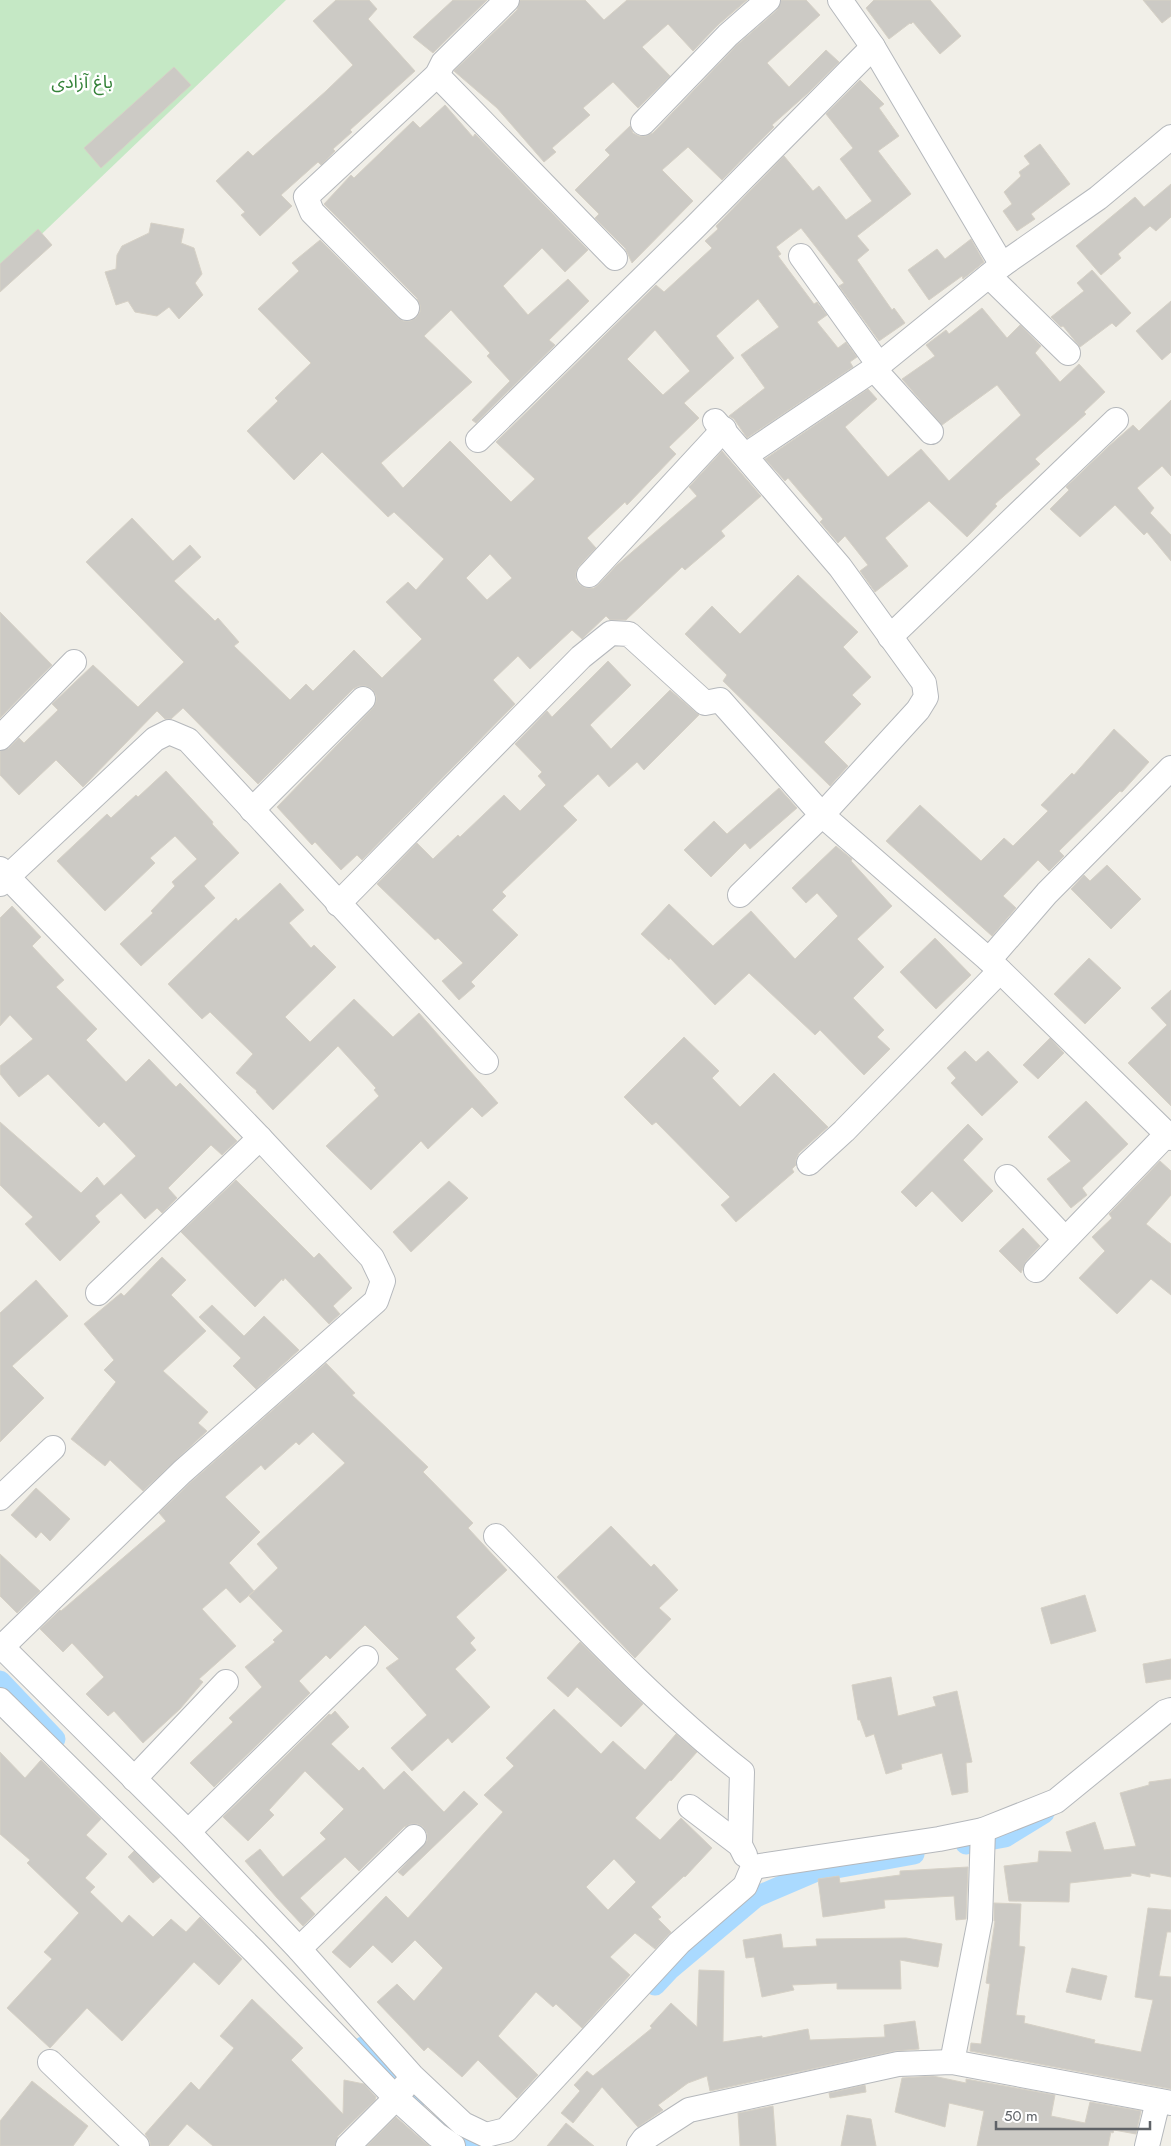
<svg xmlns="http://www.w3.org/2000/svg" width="1171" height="2146" viewBox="0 0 1171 2146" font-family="Jost,'Noto Sans Arabic',sans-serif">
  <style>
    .green { fill: #c5e8c5 }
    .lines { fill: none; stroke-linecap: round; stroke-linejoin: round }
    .canal { stroke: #aadaff; stroke-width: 21 }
    .building { fill: #cccac5; stroke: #d6d1c6; fill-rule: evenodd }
    .minor-casing { stroke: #b5b8bc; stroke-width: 26 }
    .minor { stroke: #fff; stroke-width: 24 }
    .labels { text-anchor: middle; stroke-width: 5; stroke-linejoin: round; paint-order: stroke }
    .park-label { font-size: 18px; fill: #348238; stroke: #fff }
  </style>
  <rect width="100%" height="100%" fill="#f1efe8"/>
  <path class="green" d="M0,0H286L0,274Z"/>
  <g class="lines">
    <g class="canal">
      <path d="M0,1681L55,1739"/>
      <path d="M966,1844L1005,1837L1044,1813"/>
      <path d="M655,1985L669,1970L756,1897L814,1872L914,1854"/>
      <path d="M363,2047L415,2100"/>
      <path d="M442,2126L453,2137L470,2146"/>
    </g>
  </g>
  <g class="building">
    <path d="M336,0H369L377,9L368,19L415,71L350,130L352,132L333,149L335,151L321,165L318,162L281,195L292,206L260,236L241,215L245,212L216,181L248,151L253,156L326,91L353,65L313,21Z"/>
    <path d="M453,0H487L433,53L413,37Z"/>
    <path d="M520,0H585L604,20L627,0H747L718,25L693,51L668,24L642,47L670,76L638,108L613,82L583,108L590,115L552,148L556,152L544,162L497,108L454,71L517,10Z"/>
    <path d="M781,0H806L820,15L767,63L789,87L826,50L839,62L808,93L772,125L774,127L722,180L688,147L662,170L693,201L632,263L625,248L595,218L599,214L575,190L610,155L605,150L630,126L633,133L639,136H646L653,133L737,45L777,10Z"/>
    <path d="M874,0H930L961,36L940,54L913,22L911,24L910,23L889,39L866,8Z"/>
    <path d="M1143,0H1171V16L1162,23Z"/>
    <path d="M174,67L191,85L101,168L84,148Z"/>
    <path d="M860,80L884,104L879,108L899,136L878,151L911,194L857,236L869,250L857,260L892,310L894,308L905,323L879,341L839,286L844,283L801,228L776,247L781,254L778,256L814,304L817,302L827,315L817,322L838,348L846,342L857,357L850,362L853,367L747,438L734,419L729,416L765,388L741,355L779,327L758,299L716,336L734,358L684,403L699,418L669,447L676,454L627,505L625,502L587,538L596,548L579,566L576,572V580L580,585L586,588H594L599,584L617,565L697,496L689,487L722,451L761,496L721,531L725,536L685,570L682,567L626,620H610L606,616L582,639L572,630L530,669L518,656L493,680L515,704L362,860L357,855L341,870L315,842L312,845L277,807L373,708L376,702V695L372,689L366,686H359L353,689L258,784L183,708L171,719H165L157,711L83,787L56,760L19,795L0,775V751L9,748L19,738L24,743L58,710L52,704L93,665L138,707L184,662L86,562L132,518L173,561L190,545L201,557L174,581L215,621L218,618L239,642L234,646L290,700L306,684L313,691L354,650L382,678L422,639L386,602L408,582L416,590L444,559L394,512L388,517L322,452L294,480L247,431L278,401L275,398L311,363L258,309L299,271L292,263L320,240L398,318L403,321H410L416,318L420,312V305L417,298L324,204L351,175L354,178L413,121L420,128L445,105L473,137L475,134L588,250L565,272L542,248L503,286L528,315L568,279L589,301L549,340L555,345L476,423L472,420L510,381L487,356L490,353L451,310L424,336L472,382L381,463L403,488L450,441L511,502L535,479L496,442L656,285L664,292L712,248L705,241L718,229L716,226L784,156L813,191L819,186L846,220L872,201L840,159L853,148L826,114ZM655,330L690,371L663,395L627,359ZM490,554L512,578L487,600L466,578Z"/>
    <path d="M1040,144L1070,184L1031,214L1035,219L1017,231L1003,211L1012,204L1004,192L1021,176L1019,172L1030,164L1024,156Z"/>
    <path d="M1171,184V217L1156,231L1150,226L1118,254L1121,258L1101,275L1076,246L1135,197L1144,207Z"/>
    <path d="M151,223L184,229L181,243L194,248L202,274L195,283L203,295L179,319L169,307L157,316L135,312L128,301L116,305L105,272L116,269L117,255L122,246L149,233Z"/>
    <path d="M38,229L52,245L0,292V264Z"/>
    <path d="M971,239L984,262L963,279L962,276L929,300L908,270L937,249L945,259Z"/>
    <path d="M1092,270L1131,313L1116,327L1112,323L1080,347L1063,326L1061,327L1051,317L1084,291L1077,283Z"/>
    <path d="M1171,301V352L1162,360L1136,331Z"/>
    <path d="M982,308L1007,338L1020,325L1041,346L1035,353L1060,382L1079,364L1105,392L1084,412L1086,414L1035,459L1040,464L995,504L997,506L967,537L929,501L885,538L908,566L875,592L860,571L868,565L845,536L838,543L820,522L823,519L788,478L785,481L765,459L868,389L877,399L845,427L888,477L921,449L949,481L1021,415L997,385L942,425L902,379L935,356L926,345L946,330L949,334Z"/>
    <path d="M1171,400V476L1162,466L1137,488L1154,508L1150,513L1171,535V561L1147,532L1144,535L1115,505L1080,537L1050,509L1069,490L1066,487L1109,446L1133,425L1139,431Z"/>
    <path d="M798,575L858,632L843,647L871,677L852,695L861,704L824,742L848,766L830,786L723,681L727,675L685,634L712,606L740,634Z"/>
    <path d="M0,612L52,665L0,718Z"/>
    <path d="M608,661L631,685L590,725L611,749L670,690L699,715L644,770L637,762L609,787L598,774L563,806L577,820L502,892L506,896L492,910L518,935L471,982L475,986L459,1000L442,981L463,963L438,938L435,940L377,884L417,843L433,859L458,835L460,837L504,795L520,811L546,785L538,776L542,772L515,744L547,711L552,717Z"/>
    <path d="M1114,729L1149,762L1122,792L1120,791L1059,851L1064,856L1049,871L1038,860L1003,896L1016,908L992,936L886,841L920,805L981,861L1004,838L1013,846L1048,811L1041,805L1072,773L1074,775Z"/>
    <path d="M166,771L213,822L212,824L239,853L204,886L215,898L141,966L120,944L153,913L151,911L175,886L172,882L197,859L175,836L150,858L155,863L105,911L57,861L107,814L111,818L136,795L138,797Z"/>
    <path d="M779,788L797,808L750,849L745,843L711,877L684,850L714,821L727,834Z"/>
    <path d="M836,846L852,859L851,861L892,906L857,939L884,967L853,998L884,1030L877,1037L890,1049L864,1075L820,1030L815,1035L749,973L715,1005L670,958L669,960L641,934L669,904L713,946L751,911L795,959L838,916L817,893L806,903L792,888Z"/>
    <path d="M1107,865L1141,899L1111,929L1071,889L1084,875L1090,881Z"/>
    <path d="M280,883L304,910L289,923L311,948L314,945L336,967L285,1017L310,1042L354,999L393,1037L419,1013L498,1103L482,1117L472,1107L428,1149L421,1141L371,1190L326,1146L379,1096L374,1090L376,1088L338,1046L273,1110L256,1092L257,1091L236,1073L253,1054L210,1012L202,1019L168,984L236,918L238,921Z"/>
    <path d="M12,906L41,937L32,946L64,980L56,987L97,1029L86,1040L126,1082L149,1059L176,1087L180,1083L237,1141L222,1155L211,1145L168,1188L177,1198L162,1213L157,1208L145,1219L121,1193L95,1216L100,1222L60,1261L25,1224L33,1217L0,1185V1122L81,1193L97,1177L104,1186L136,1156L104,1122L99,1127L48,1074L19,1097L0,1074V1066L33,1039L10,1015L0,1026V918Z"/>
    <path d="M935,938L971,975L936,1009L900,972Z"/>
    <path d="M1089,958L1121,988L1085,1024L1054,994Z"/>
    <path d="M1171,990V1106L1128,1063L1167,1025L1151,1008Z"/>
    <path d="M684,1037L719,1071L712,1078L740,1107L774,1073L828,1127L799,1153L796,1159V1165L792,1169L794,1172L736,1222L721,1205L730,1197L656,1122L652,1125L624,1097Z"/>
    <path d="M1050,1038L1064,1053L1038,1079L1023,1065Z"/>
    <path d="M965,1051L976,1062L988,1051L1018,1082L982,1116L951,1083L956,1078L947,1068Z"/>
    <path d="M1086,1101L1128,1144L1082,1188L1087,1195L1071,1208L1047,1179L1071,1161L1048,1137Z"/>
    <path d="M968,1124L983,1139L963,1160L993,1191L962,1222L932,1191L916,1207L901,1192Z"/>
    <path d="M1160,1161L1171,1171V1195L1146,1224L1171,1244V1295L1151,1279L1117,1314L1079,1278L1105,1251L1092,1237L1112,1218L1109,1214Z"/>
    <path d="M236,1180L314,1258L319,1253L352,1288L333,1306L340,1314L329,1324L285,1278L283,1281L282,1279L255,1307L181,1232Z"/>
    <path d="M449,1181L468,1198L411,1252L393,1232Z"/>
    <path d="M1023,1228L1040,1246L1026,1261L1021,1273L999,1251Z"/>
    <path d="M162,1257L186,1280L171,1295L206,1331L163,1371L208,1412L198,1423L207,1431L143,1491L110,1460L105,1466L71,1439L116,1382L104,1370L114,1360L84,1324L121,1293L124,1296Z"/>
    <path d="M36,1280L68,1316L12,1366L44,1398L0,1442V1313Z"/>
    <path d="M212,1305L244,1336L264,1316L299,1350L256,1389L233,1366L241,1358L199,1317Z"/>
    <path d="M326,1363L355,1393L352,1395L428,1467L423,1472L473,1523L468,1528L507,1570L456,1617L475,1638L470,1643L476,1650L455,1669L490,1707L452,1743L448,1738L412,1771L391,1748L427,1715L386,1668L399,1659L365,1625L330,1659L326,1655L299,1681L310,1693L214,1787L190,1763L233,1722L229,1718L262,1687L245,1667L275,1642L273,1640L283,1631L249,1596L278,1568L257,1544L345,1463L313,1432L299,1445L296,1442L265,1470L261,1465L225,1497L260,1532L229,1563L254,1591L240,1603L226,1588L202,1609L236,1646L199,1679L203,1682L180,1709L143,1743L114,1711L108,1716L86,1694L104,1677L72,1643L63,1652L40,1629L60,1610L61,1611L166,1521L159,1513L191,1482Z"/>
    <path d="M36,1488L70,1519L50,1541L41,1532L36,1538L11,1515Z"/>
    <path d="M611,1526L651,1567L654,1564L678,1590L659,1608L671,1619L635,1658L557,1577Z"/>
    <path d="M0,1554L40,1591L17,1613L0,1596Z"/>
    <path d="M1085,1595L1096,1631L1051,1644L1041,1608Z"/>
    <path d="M580,1642L643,1704L621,1727L577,1687L568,1697L547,1678Z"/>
    <path d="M1171,1659V1679L1146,1683L1143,1664Z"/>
    <path d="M891,1677L898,1716L936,1706L933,1697L957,1691L972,1762L966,1763L968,1792L952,1795L942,1753L901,1764L902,1769L886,1774L874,1734L866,1737L860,1720H858L852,1685Z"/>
    <path d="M554,1709L601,1754L613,1741L645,1770L676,1734L697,1752L671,1781L670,1780L635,1818L660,1840L681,1818L712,1848L685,1877L684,1876L651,1907L661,1917L658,1919L671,1932L655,1949L635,1933L610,1957L630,1975L582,2028L556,2004L553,2007L536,1992L498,2036L538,2075L517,2098L478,2060L462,2077L428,2047L424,2051L377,2002L397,1984L414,2001L443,1968L415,1940L392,1963L373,1945L350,1968L332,1952L386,1896L408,1918L503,1812L484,1795L514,1766L506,1758ZM614,1859L636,1882L608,1910L586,1887Z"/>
    <path d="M335,1711L349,1727L331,1744L359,1771L363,1767L384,1790L404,1771L444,1812L464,1791L478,1804L403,1876L398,1872L427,1841V1833L423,1827L418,1824H411L404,1827L359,1871L345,1857L300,1898L315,1914L303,1926L277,1898L245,1861L260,1849L283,1877L326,1839L320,1833L344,1809L305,1771L269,1810L274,1815L248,1841L223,1817L329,1714L331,1715Z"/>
    <path d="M0,1752L25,1778L41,1760L101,1819L86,1835L107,1854L85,1878L95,1887L90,1892L122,1923L129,1915L153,1937L171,1919L186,1932L200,1917L242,1959L219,1985L194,1962L122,2041L87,2008L50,2048L7,2008L52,1959L44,1952L79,1913L27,1863L30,1860L0,1834Z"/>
    <path d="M1171,1779V1877L1150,1873V1877L1131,1873V1876L1070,1883L1069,1902L1009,1901L1004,1866L1038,1862L1039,1851L1072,1852L1066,1832L1095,1822L1104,1850L1136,1846L1120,1793L1149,1785V1782Z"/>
    <path d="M134,1851L160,1877L153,1883L128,1857Z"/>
    <path d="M968,1867L966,1919L956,1920L954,1896L884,1900L885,1908L823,1917L818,1879L839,1876L840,1883L900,1875V1871Z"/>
    <path d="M994,1903L1021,1904L1019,1946L1025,1947L1016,2015L1025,2016L1024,2023L1095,2040L1094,2043L1141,2052L1153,2000L1135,1997L1148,1908L1171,1910V1932H1167L1159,1976L1171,1977V2089L970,2051L971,2043L981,2044L990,1984L986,1983L995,1921H994Z"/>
    <path d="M781,1934L783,1948L817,1946L816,1939L906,1938L942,1944L938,1967L900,1960L901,1989H837V1983L792,1985L794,1990L762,1997L754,1957L746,1958L743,1940Z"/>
    <path d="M1072,1968L1107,1976L1101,2000L1066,1992Z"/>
    <path d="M699,1970L724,1971L723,2042L762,2036V2038L808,2029L810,2040L885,2037L884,2025L915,2021L919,2049L895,2051L710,2091L707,2076L688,2083L658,2105L663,2110L638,2127L602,2087L573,2123L561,2113L580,2091L574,2085L587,2071L593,2076L652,2028L650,2026L671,2003L697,2027Z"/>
    <path d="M252,1999L303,2048L291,2060L343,2114L344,2080L364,2084L376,2097L375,2100L338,2136L335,2146H213L187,2124L168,2146H150V2142L145,2134L191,2082L199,2090L234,2048L220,2036Z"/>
    <path d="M933,2076L966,2083V2079L1055,2095L1051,2116L1085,2123L1090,2102L1141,2111L1136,2134L1114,2130L1113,2133L1111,2132L1108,2146H977L984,2111L949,2103L945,2127L895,2112L902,2078Z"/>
    <path d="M32,2081L88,2126L73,2146H0V2121Z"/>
    <path d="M865,2085L866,2092L830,2098L829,2093Z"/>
    <path d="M773,2106L776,2146H740L738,2113Z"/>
    <path d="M847,2115L871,2119L876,2146H841Z"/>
    <path d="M396,2117L428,2145L429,2146H367Z"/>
    <path d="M566,2123L594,2146H547Z"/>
  </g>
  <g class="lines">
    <defs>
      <g id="minor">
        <path d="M840,0L873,47L1002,265"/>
        <path d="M437,75L615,258"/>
        <path d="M643,123L728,35L768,0"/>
        <path d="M801,256L879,365"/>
        <path d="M989,276L1068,353"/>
        <path d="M407,308L312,212L306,197L437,75L443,63L507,0"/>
        <path d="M874,369L931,432"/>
        <path d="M715,421L840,567L924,683L926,697L918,710L822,815L740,895"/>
        <path d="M478,440L694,228L873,47"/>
        <path d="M746,455L874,369L1002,265L1098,198L1171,137"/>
        <path d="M589,575L724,429"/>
        <path d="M890,637L1116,420"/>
        <path d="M0,738L74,662"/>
        <path d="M252,810L363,699"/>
        <path d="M0,869L260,1138L372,1258L383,1281L376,1301L182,1472L0,1649"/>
        <path d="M0,884L155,739L169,732L188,740L486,1062"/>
        <path d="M338,904L581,657L611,633L629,634L705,703L720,700L822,815L989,960L1171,1138"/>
        <path d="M989,960L1047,893L1171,768"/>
        <path d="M809,1163L844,1131L1000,971"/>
        <path d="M1007,1177L1065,1239"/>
        <path d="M1036,1270L1167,1134"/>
        <path d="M98,1293L260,1138"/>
        <path d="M0,1498L53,1448"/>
        <path d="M496,1536C575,1617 653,1702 742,1772L740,1845"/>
        <path d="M0,1645L188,1832L299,1949L412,2076L463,2124L486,2135L506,2130L679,1943L745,1886L753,1867"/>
        <path d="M0,1700L254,1951L396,2098L437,2135L453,2146"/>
        <path d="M134,1779L226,1682"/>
        <path d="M690,1807L740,1845L745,1855"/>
        <path d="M188,1832L366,1658"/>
        <path d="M753,1867L939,1839L983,1830L1056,1801L1165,1712L1171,1710"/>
        <path d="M299,1949L414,1837"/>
        <path d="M50,2062L137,2146"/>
        <path d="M952,2062L980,1920L983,1830"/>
        <path d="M348,2146L396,2098L405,2086"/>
        <path d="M639,2146L644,2139L689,2110L898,2064L952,2062L1171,2103"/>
        <path d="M1147,2146L1158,2101"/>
      </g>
    </defs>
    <use href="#minor" class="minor-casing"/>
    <use href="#minor" class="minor"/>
  </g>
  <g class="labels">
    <g class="park-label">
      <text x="82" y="88">باغ آزادی</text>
    </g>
  </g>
  <path d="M996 2121v8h154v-8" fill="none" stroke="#5f6368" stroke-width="2.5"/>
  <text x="1004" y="2121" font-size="15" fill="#5f6368" stroke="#ffffff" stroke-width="4" paint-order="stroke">50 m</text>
</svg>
